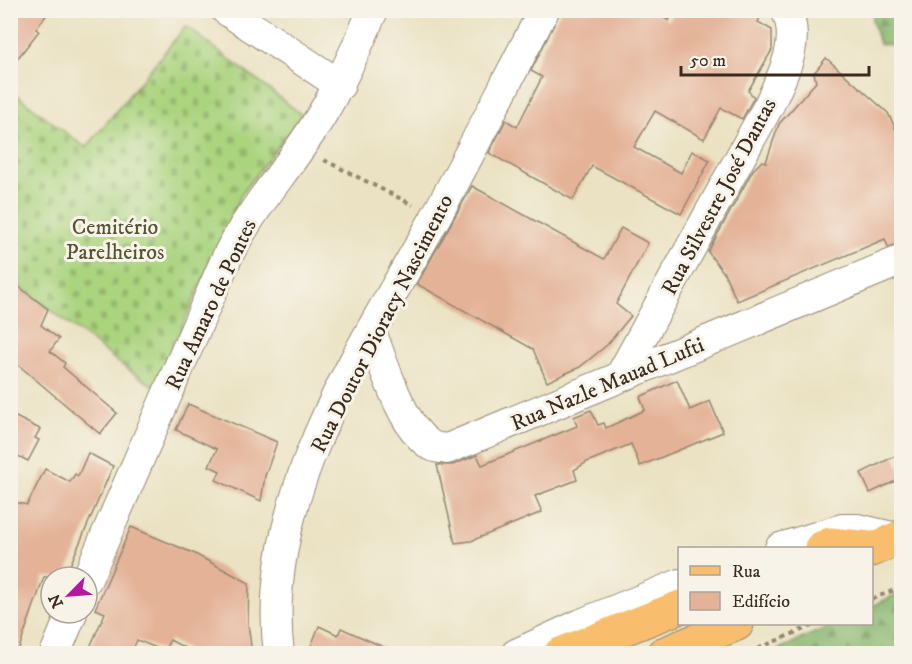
<svg xmlns="http://www.w3.org/2000/svg" width="912" height="664" viewBox="0 0 912 664" font-family="'IM FELL DW Pica',serif">
  <style>
    .forest { fill: url(#forest-firs); stroke: #627046; stroke-width: 1.5 }
    .cemetery { fill: url(#cemetery-stones); stroke: #737f4e; stroke-width: 1.5 }
    .building { fill: #e4b297 }
    .lines { fill: none; stroke-linecap: round; stroke-linejoin: round }
    .street-casing { stroke: #938670; stroke-width: 32 }
    .primary-casing { stroke: #938670; stroke-width: 35 }
    .path { stroke: #938670; stroke-width: 4; stroke-dasharray: 4.5 4.5; stroke-linecap: butt }
    .street { stroke: #fff; stroke-width: 30 }
    .primary { stroke: #f9be6d; stroke-width: 33 }
    .labels { text-anchor: middle; stroke-width: 6; stroke-linejoin: round; paint-order: stroke }
    .street-label { font-size: 22px; fill: #3b2a1e; stroke: #f7f3e8 }
    .park-label { font-size: 22px; fill: #575436; stroke: #f7f3e8 }
  </style>
  <defs>
    <pattern id="forest-firs" width="22" height="20" patternUnits="userSpaceOnUse" patternTransform="scale(1.5)"><rect width="22" height="20" fill="#88b66e"/><path d="M5 1l3.5 6h-7zM16 11l3.5 6h-7z" fill="#70945a"/></pattern>
    <pattern id="cemetery-stones" width="16" height="16" patternUnits="userSpaceOnUse" patternTransform="scale(1.5)"><rect width="16" height="16" fill="#abd47f"/><path d="M2 7V4a2 2 0 0 1 4 0v3zM10 15v-3a2 2 0 0 1 4 0v3z" fill="#94b66d"/></pattern>
  </defs>
  <rect width="100%" height="100%" fill="#f7f3e8"/>
  <filter id="ink" filterUnits="userSpaceOnUse"><feTurbulence type="fractalNoise" baseFrequency=".0167" numOctaves="2"/><feDisplacementMap in="SourceGraphic" scale="12" xChannelSelector="R" yChannelSelector="G"/><feConvolveMatrix kernelMatrix="1 2 1 2 8 2 1 2 1" color-interpolation-filters="sRGB"/></filter>
  <filter id="wash" filterUnits="userSpaceOnUse"><feTurbulence type="fractalNoise" baseFrequency=".008" numOctaves="4" result="noise"/><feDisplacementMap in="SourceGraphic" scale="24" xChannelSelector="R" yChannelSelector="G"/><feGaussianBlur stdDeviation="1.35" result="paint"/><feColorMatrix in="noise" values="0 0 0 0 0 0 0 0 0 0 0 0 0 0 0 0 0 1.4 0 .05"/><feComposite in="paint" operator="in"/></filter>
  <g filter="url(#wash)">
    <rect width="100%" height="100%" fill="#ebe2c3"/>
    <g class="forest">
      <path d="M876,11H901V46L879,44L872,19Z"/>
      <path d="M901,592V653H770L834,624H872V606Z"/>
    </g>
    <path class="cemetery" d="M186,26L302,115L242,193L155,387L127,369L11,279L10,90L86,148Z"/>
    <g id="blocks">
      <g class="building">
        <path d="M21,10H50L36,29L39,31L10,68V24Z"/>
        <path d="M561,10H650L669,21L675,10H764L758,22L772,30V50L748,91L754,97L742,119L721,108L704,139L655,111L634,147L681,173L692,151L710,160L681,214L592,166L573,200L489,153L506,120L517,127L542,77L531,71Z"/>
        <path d="M826,58L888,113L902,142V243L888,247L885,239L737,301L724,273L708,252L753,170L762,161L766,162L779,124L816,82L814,73Z"/>
        <path d="M472,186L604,259L621,228L648,243L616,304L631,316L607,345L580,367L547,382L533,349L417,284Z"/>
        <path d="M10,280L48,309L41,325L59,339L50,351L65,363L63,367L117,413L100,434L10,358Z"/>
        <path d="M677,380L690,410L710,401L723,432L640,466L631,444L587,462L574,470L577,480L535,496L542,512L471,541L455,543L437,465H453L477,455L482,465L577,426L574,417L591,410L598,425L604,423L606,428L645,410L640,397Z"/>
        <path d="M188,404L277,442L265,476L261,501L216,480L220,471L209,466L217,449L176,430Z"/>
        <path d="M10,414L40,429L35,438L39,440L28,461L10,452Z"/>
        <path d="M88,453L113,466L65,577H44L17,654H10V501L27,505L45,469L70,482L75,474L78,476Z"/>
        <path d="M895,456L902,478L870,493L861,473Z"/>
        <path d="M131,527L193,553L249,583L248,623L252,654H196L170,640L164,651L137,640L131,654H87L105,613L95,609Z"/>
        <path d="M319,626L338,635L341,628L399,654H308Z"/>
      </g>
    </g>
  </g>
  <g filter="url(#ink)">
    <use href="#blocks" fill-opacity="0" stroke="#938670" stroke-width="1.5"/>
    <g class="lines">
      <defs>
        <g id="street">
          <path d="M226,10L340,85"/>
          <path d="M371,332C384,364 401,425 429,444C434,448 441,448 447,449L902,260"/>
          <path d="M621,375L769,105C782,76 802,42 786,10"/>
          <path d="M780,548L842,529H858L897,538"/>
          <path d="M87,579L226,259C246,218 274,185 300,148C331,105 352,59 373,10"/>
          <path d="M55,654L72,613"/>
          <path d="M279,654C259,499 362,349 434,220C472,151 507,80 544,10"/>
          <path d="M516,654L581,624L680,584"/>
        </g>
        <g id="primary">
          <path d="M821,548L830,544L870,548"/>
          <path d="M872,550L902,536"/>
          <path d="M560,654L680,607"/>
          <path d="M663,654L737,624"/>
        </g>
      </defs>
      <use href="#street" class="street-casing"/>
      <use href="#primary" class="primary-casing"/>
      <g class="path">
        <path d="M324,160L413,205"/>
        <path d="M872,599L902,587"/>
        <path d="M750,652L816,624"/>
      </g>
      <use href="#street" class="street"/>
      <use href="#primary" class="primary"/>
    </g>
  </g>
  <g class="labels">
    <g class="street-label">
      <text transform="translate(718 196) rotate(-62)" y="8">Rua Silvestre José Dantas</text>
      <text transform="translate(210 304) rotate(-65)" y="8">Rua Amaro de Pontes</text>
      <text transform="translate(381 323) rotate(-63)" y="8">Rua Doutor Dioracy Nascimento</text>
      <text transform="translate(607 383) rotate(-23)" y="8">Rua Nazle Mauad Lufti</text>
    </g>
    <g class="park-label">
      <text x="115" y="234">Cemitério<tspan x="115" dy="25">Parelheiros</tspan></text>
    </g>
  </g>
  <rect width="912" height="664" fill="none" stroke="#f7f3e8" stroke-width="36"/>
  <rect x="678" y="547" width="195" height="78" fill="#f7f3e8" stroke="#aca397" stroke-width="1.5"/>
  <rect x="690" y="566" width="30" height="9" fill="#f9be6d" stroke="#aca397" stroke-width="1.5"/>
  <text x="732" y="577" font-size="18" fill="#3b2a1e">Rua</text>
  <rect x="690" y="592" width="30" height="18" fill="#e4b297" stroke="#aca397" stroke-width="1.5"/>
  <text x="732" y="607" font-size="18" fill="#3b2a1e">Edifício</text>
  <g transform="translate(69 595) rotate(245)"><circle r="28" fill="#f7f3e8" stroke="#aca397" stroke-width="1.5"/>
  <path d="M0-4.5L10 22L0 15L-10 22Z" fill="#b5179e"/>
  <text y="-9" font-size="16" font-weight="bold" text-anchor="middle" fill="#3b2a1e">N</text>
  </g>
  <path d="M681 66v9h188v-9" fill="none" stroke="#3b2a1e" stroke-width="3"/>
  <text x="690" y="66" font-size="18" fill="#3b2a1e" stroke="#f7f3e8" stroke-width="4.5" paint-order="stroke">50 m</text>
</svg>
